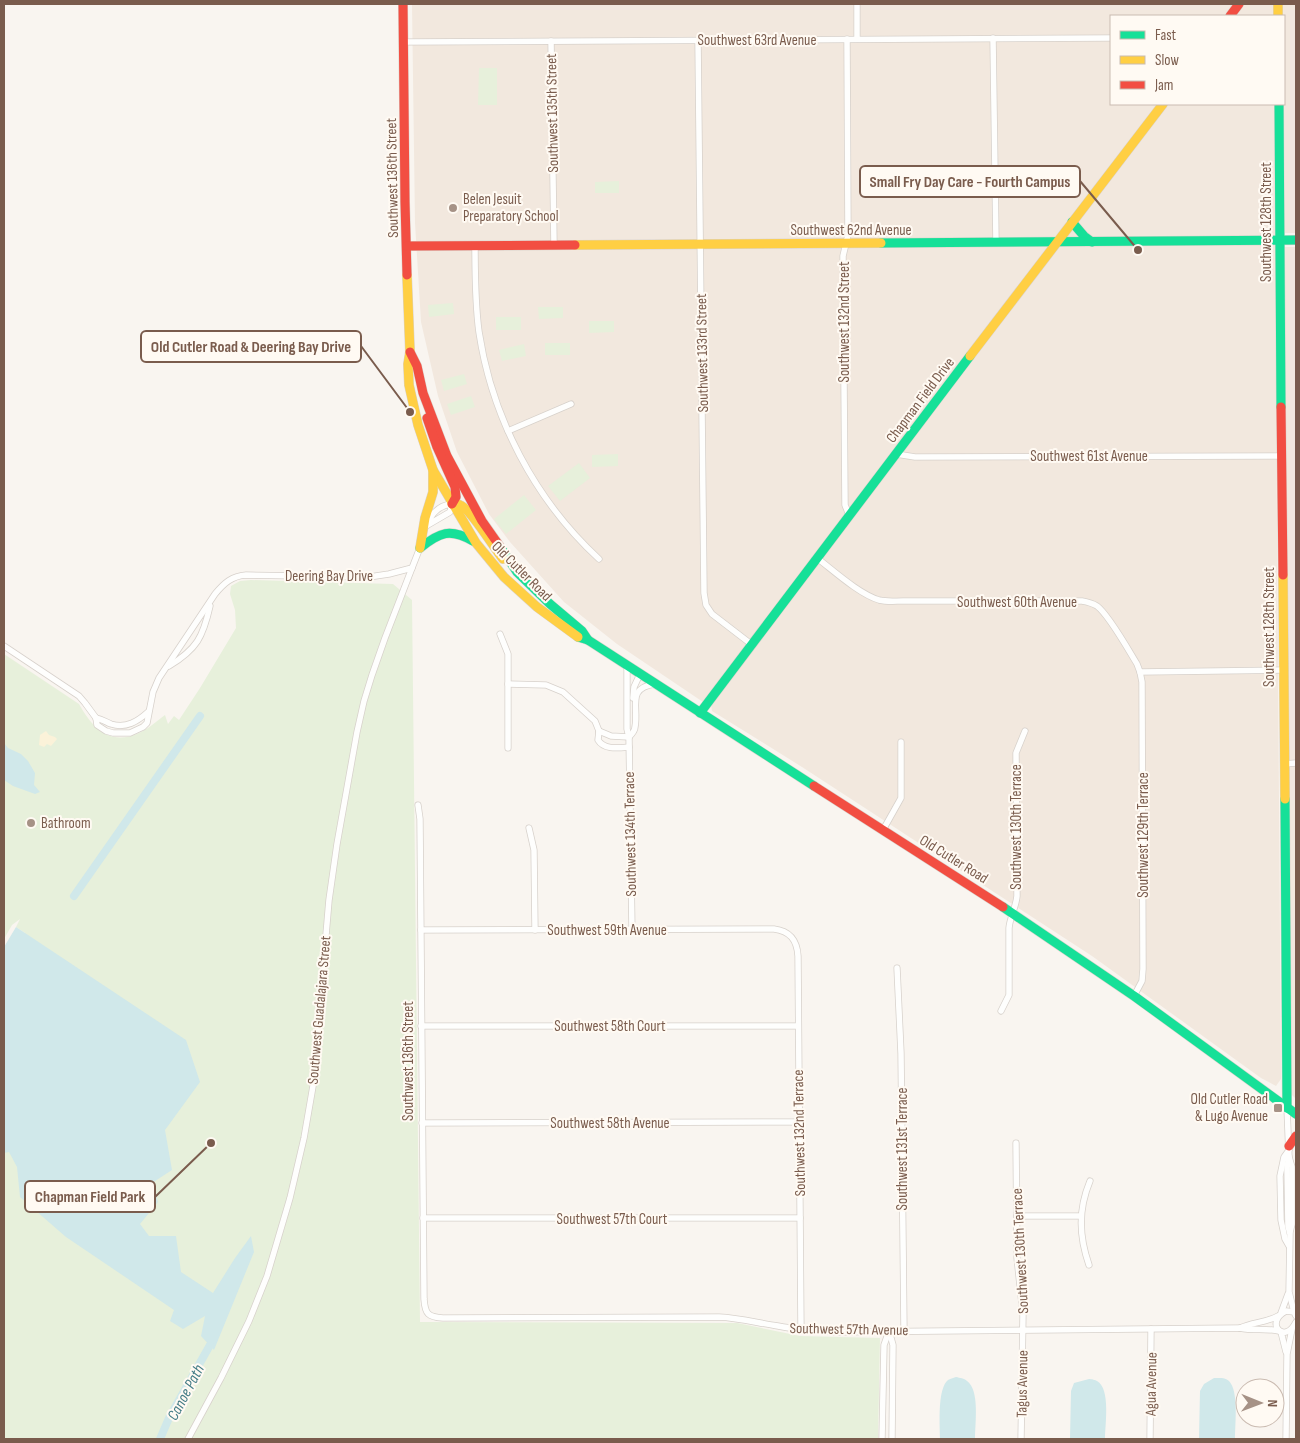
<svg xmlns="http://www.w3.org/2000/svg" width="1300" height="1443" viewBox="0 0 1300 1443" font-family="'Sofia Sans Condensed',sans-serif">
  <style>
    .residential { fill: #f2e8de }
    .green { fill: #e7f0db }
    .sand { fill: #fbf2d9 }
    .water { fill: #d0e8ea }
    .lines { fill: none; stroke-linecap: round; stroke-linejoin: round }
    .canal { stroke: #d0e8ea; stroke-width: 8 }
    .street-casing { stroke: #d7d1cb; stroke-width: 7 }
    .fast-casing { stroke: #d9d2cb; stroke-width: 10 }
    .slow-casing { stroke: #d9d2cb; stroke-width: 10 }
    .jam-casing { stroke: #d9d2cb; stroke-width: 10 }
    .street { stroke: #fefefd; stroke-width: 5.5 }
    .fast { stroke: #16e098; stroke-width: 9 }
    .slow { stroke: #ffcf43; stroke-width: 9 }
    .jam { stroke: #f24e42; stroke-width: 9 }
    .poi-dot { fill: #a69286; stroke: #fffaf3; stroke-width: 2 }
    .labels { text-anchor: middle; stroke-width: 4; stroke-linejoin: round; paint-order: stroke }
    .street-label { font-size: 15px; fill: #7a5c4d; stroke: #fffaf3 }
    .poi-label { font-size: 15px; fill: #7a5c4d; stroke: #fffaf3; text-anchor: start }
    .water-label { font-size: 16px; font-style: italic; fill: #437c86; stroke: #fffaf3 }
    .leader { fill: none; stroke: #7a5c4d; stroke-width: 2 }
    .callout-dot { fill: #7a5c4d; stroke: #fffaf3; stroke-width: 2 }
    .callout { fill: #fffaf3; stroke: #7a5c4d; stroke-width: 2 }
    .callout-label { font-size: 16px; text-anchor: middle; font-weight: bold; fill: #7a5c4d }
  </style>
  <rect width="100%" height="100%" fill="#f9f5f0"/>
  <g class="residential">
    <path d="M412,4H1234L1225,16H1111V104H1158L703,702L617,644L564,602L510,542L489,514L457,452L438,396L421,322L415,223Z"/>
    <path d="M1245,4H1273L1274,16H1235Z"/>
    <path d="M1283,4H1296V233H1285Z"/>
    <path d="M1168,104H1274L1281,1079L1276,1086L1261,1078L1092,956L802,767L712,711L711,704Z"/>
    <path d="M1284,247H1296V1099L1291,1094Z"/>
  </g>
  <g class="green">
    <path d="M479,68H497V105H478Z"/>
    <path d="M619,181V193H595V182Z"/>
    <path d="M453,303L454,314L429,317L428,305Z"/>
    <path d="M538,307H563V318L539,319Z"/>
    <rect x="496" y="317" width="25" height="13"/>
    <path d="M589,321H614V332L589,333Z"/>
    <rect x="545" y="343" width="25" height="12"/>
    <path d="M524,344L526,356L502,361L499,350Z"/>
    <path d="M464,374L467,384L444,391L441,380Z"/>
    <path d="M471,396L475,407L451,415L447,404Z"/>
    <path d="M618,454V466L592,467V455Z"/>
    <path d="M579,463L590,478L560,501L548,486Z"/>
    <path d="M524,495L536,510L506,534L494,519Z"/>
    <path d="M251,580L393,584L412,600L420,1322L737,1323L800,1336L880,1338L878,1439H4V964L25,933L16,927L20,919L12,925L4,939V654L79,704C93,729 110,746 139,733C148,729 157,721 165,715L168,724L174,716L179,720L200,688L236,628L235,610L230,594L231,586L240,581Z"/>
  </g>
  <path class="sand" d="M46,731L49,735L55,737L57,739L51,746L47,744L44,747L39,745L40,735Z"/>
  <g class="water">
    <path d="M4,743L8,748L21,754L28,761L35,773L34,785L40,792L35,794L13,786L4,780Z"/>
    <path d="M16,927L186,1040L200,1082L165,1130L172,1170L152,1183L158,1202L140,1224L149,1236H176L181,1272L213,1293L235,1258L251,1236L254,1252L214,1350L201,1336L205,1316L183,1329L170,1321L174,1310L66,1237L20,1197L17,1167L9,1152L4,1153V947Z"/>
    <path d="M956,1377C960,1378 964,1378 967,1381C980,1390 975,1424 975,1439H940C940,1426 937,1389 948,1380C950,1379 953,1378 956,1377Z"/>
    <path d="M1214,1378C1219,1378 1225,1377 1229,1381C1239,1391 1235,1425 1235,1439H1199L1200,1391L1204,1384Z"/>
    <path d="M1089,1379C1091,1379 1096,1380 1097,1381C1111,1389 1105,1425 1105,1439H1070L1071,1391L1074,1383Z"/>
  </g>
  <g class="lines">
    <g class="canal">
      <path d="M74,896L200,716"/>
      <path d="M160,1439L169,1418L210,1345"/>
    </g>
    <defs>
      <g id="street">
        <path d="M993,38L996,243"/>
        <path d="M847,39L848,235L843,256L845,505L849,515"/>
        <path d="M857,39V4"/>
        <path d="M698,40L704,593L706,605L712,614L751,644"/>
        <path d="M551,41L554,245"/>
        <path d="M403,42L1111,38"/>
        <path d="M475,245C475,274 475,303 479,332C492,418 535,500 599,559"/>
        <path d="M508,431L571,404"/>
        <path d="M896,454L915,457L1282,456"/>
        <path d="M426,526C431,514 439,505 452,504L450,512L426,526"/>
        <path d="M817,558C834,571 859,594 879,600C887,602 895,601 903,601H1082C1088,602 1092,603 1097,606C1109,615 1129,651 1137,664L1140,672L1142,682L1143,969L1142,981L1134,996"/>
        <path d="M500,634L508,654V748"/>
        <path d="M4,646L79,696L85,703L96,718L97,725L106,731L113,733H130L143,727L147,723L153,692L159,678L215,594C224,583 232,576 246,575L369,577L389,574L412,568L421,545"/>
        <path d="M627,665V729L629,737L632,930"/>
        <path d="M169,666C197,649 203,637 210,606"/>
        <path d="M1140,672L1283,670"/>
        <path d="M508,684L546,685L563,692L595,721L599,731L598,740C604,750 618,748 629,747"/>
        <path d="M633,698L634,687L640,674"/>
        <path d="M96,718C102,719 106,722 111,724C126,729 138,721 148,712"/>
        <path d="M599,731L611,736L629,737"/>
        <path d="M629,737C632,734 635,731 635,727C639,707 626,688 655,684"/>
        <path d="M1284,764L1296,763"/>
        <path d="M418,805L420,819L424,1299C425,1314 428,1317 443,1318L719,1317C739,1318 758,1323 778,1326C798,1330 818,1331 838,1332L1240,1328C1253,1331 1266,1328 1279,1331"/>
        <path d="M529,828L534,850L535,930"/>
        <path d="M883,830L901,798V742"/>
        <path d="M421,930L774,929C790,931 797,940 798,956L801,1330"/>
        <path d="M897,968L901,1053L904,1330"/>
        <path d="M1001,1011L1009,995V928C1010,917 1016,907 1017,896L1016,753L1025,731"/>
        <path d="M421,1026H798"/>
        <path d="M1287,1108L1289,1157L1292,1167V1224L1290,1232"/>
        <path d="M422,1123L799,1122"/>
        <path d="M1016,1143L1017,1258L1023,1314L1021,1439"/>
        <path d="M1289,1150L1284,1157L1280,1176L1281,1220L1285,1239L1289,1246"/>
        <path d="M1289,1157L1287,1167L1288,1226L1290,1234L1289,1292L1294,1312"/>
        <path d="M1017,1216H1081"/>
        <path d="M423,1218H800"/>
        <path d="M1089,1265C1079,1236 1078,1210 1090,1181"/>
        <path d="M1281,1313L1288,1294"/>
        <path d="M1296,1316L1294,1312L1286,1311C1264,1322 1284,1346 1296,1322"/>
        <path d="M1240,1328C1253,1322 1265,1323 1278,1316"/>
        <path d="M889,1331L893,1345L892,1439"/>
        <path d="M1281,1332L1286,1352"/>
        <path d="M188,1439L221,1378L249,1321L267,1276L290,1198L304,1138L313,1086L329,900L337,844L357,732L364,701L372,675L385,638L412,568"/>
        <path d="M882,1439L884,1345L889,1331"/>
        <path d="M1150,1439L1151,1329"/>
        <path d="M1286,1439L1287,1354L1292,1329"/>
      </g>
      <g id="fast">
        <path d="M1279,104L1281,407"/>
        <path d="M1072,222L1084,236L1092,242"/>
        <path d="M881,243L1296,240"/>
        <path d="M420,548C440,532 450,528 473,541"/>
        <path d="M501,548L517,572L550,604L582,631L588,640"/>
        <path d="M578,637L588,640L814,786"/>
        <path d="M700,713L970,356"/>
        <path d="M1285,799L1287,1108"/>
        <path d="M1003,907L1134,996L1296,1114"/>
      </g>
      <g id="slow">
        <path d="M1278,4V16"/>
        <path d="M575,245L881,243"/>
        <path d="M407,275L410,352L408,364L409,385L418,425L433,470L476,543L504,577L537,607L578,637"/>
        <path d="M970,356L1163,104"/>
        <path d="M452,504C455,504 458,504 460,505C470,508 494,548 503,559"/>
        <path d="M420,548L425,518L433,492V470"/>
        <path d="M1283,575L1285,799"/>
      </g>
      <g id="jam">
        <path d="M403,4L405,202L407,275"/>
        <path d="M1230,16L1239,4"/>
        <path d="M407,246L575,245"/>
        <path d="M410,352L417,366L423,393L447,456L482,521L501,548"/>
        <path d="M1281,407L1283,575"/>
        <path d="M427,418L437,447L455,487L456,497L452,504"/>
        <path d="M814,786L1003,907"/>
        <path d="M1289,1146L1296,1136"/>
      </g>
    </defs>
    <use href="#street" class="street-casing"/>
    <use href="#fast" class="fast-casing"/>
    <use href="#slow" class="slow-casing"/>
    <use href="#jam" class="jam-casing"/>
    <use href="#street" class="street"/>
    <use href="#fast" class="fast"/>
    <use href="#slow" class="slow"/>
    <use href="#jam" class="jam"/>
  </g>
  <g class="poi-dot">
    <circle cx="453" cy="208" r="5"/>
    <circle cx="31" cy="823" r="5"/>
    <rect x="1273" y="1103" width="10" height="10" rx="2.5"/>
  </g>
  <g class="labels">
    <g class="street-label">
      <text x="757" y="45">Southwest 63rd Avenue</text>
      <text transform="translate(552 113) rotate(-91)" y="5">Southwest 135th Street</text>
      <text transform="translate(392 178) rotate(-91)" y="5">Southwest 136th Street</text>
      <text transform="translate(1266 222) rotate(-90)" y="5">Southwest 128th Street</text>
      <text x="851" y="235">Southwest 62nd Avenue</text>
      <text transform="translate(844 322) rotate(-90)" y="5">Southwest 132nd Street</text>
      <text transform="translate(702 353) rotate(-91)" y="5">Southwest 133rd Street</text>
      <text transform="translate(920 400) rotate(-53)" y="5">Chapman Field Drive</text>
      <text x="1089" y="461">Southwest 61st Avenue</text>
      <text transform="translate(522 571) rotate(45)" y="5">Old Cutler Road</text>
      <text x="329" y="581">Deering Bay Drive</text>
      <text x="1017" y="607">Southwest 60th Avenue</text>
      <text transform="translate(1269 627) rotate(-90)" y="5">Southwest 128th Street</text>
      <text transform="translate(1016 827) rotate(-90)" y="5">Southwest 130th Terrace</text>
      <text transform="translate(630 834) rotate(-91)" y="5">Southwest 134th Terrace</text>
      <text transform="translate(1143 835) rotate(-90)" y="5">Southwest 129th Terrace</text>
      <text transform="translate(954 859) rotate(32)" y="5">Old Cutler Road</text>
      <text x="607" y="935">Southwest 59th Avenue</text>
      <text transform="translate(319 1010) rotate(-85)" y="5">Southwest Guadalajara Street</text>
      <text x="610" y="1031">Southwest 58th Court</text>
      <text transform="translate(408 1061) rotate(-90)" y="5">Southwest 136th Street</text>
      <text x="610" y="1128">Southwest 58th Avenue</text>
      <text transform="translate(799 1133) rotate(-91)" y="5">Southwest 132nd Terrace</text>
      <text transform="translate(902 1149) rotate(-90)" y="5">Southwest 131st Terrace</text>
      <text x="612" y="1224">Southwest 57th Court</text>
      <text transform="translate(1020 1251) rotate(-93)" y="5">Southwest 130th Terrace</text>
      <text transform="translate(849 1329) rotate(1)" y="5">Southwest 57th Avenue</text>
      <text transform="translate(1022 1384) rotate(-89)" y="5">Tagus Avenue</text>
      <text transform="translate(1151 1384) rotate(-89)" y="5">Agua Avenue</text>
    </g>
    <g class="poi-label">
      <text x="463" y="204">Belen Jesuit<tspan x="463" dy="17">Preparatory School</tspan></text>
      <text x="41" y="828">Bathroom</text>
      <text x="1268" y="1104" text-anchor="end">Old Cutler Road<tspan x="1268" dy="17">&amp; Lugo Avenue</tspan></text>
    </g>
    <g class="water-label">
      <text transform="translate(185 1392) rotate(-62)" y="6">Canoe Path</text>
    </g>
  </g>
  <path class="leader" d="M1138 250L1080 181M410 412L361 346M211 1143L155 1197"/>
  <g class="callout-dot">
    <circle cx="1138" cy="250" r="5"/>
    <circle cx="410" cy="412" r="5"/>
    <circle cx="211" cy="1143" r="5"/>
  </g>
  <g class="callout">
    <rect x="860" y="166" width="220" height="31" rx="5"/>
    <rect x="141" y="331" width="220" height="31" rx="5"/>
    <rect x="25" y="1181" width="130" height="31" rx="5"/>
  </g>
  <g class="callout-label">
    <text x="970" y="187">Small Fry Day Care - Fourth Campus</text>
    <text x="251" y="352">Old Cutler Road &amp; Deering Bay Drive</text>
    <text x="90" y="1202">Chapman Field Park</text>
  </g>
  <rect width="1300" height="1443" fill="none" stroke="#7a5c4d" stroke-width="10"/>
  <rect x="1110" y="15" width="175" height="90" fill="#fffaf3" stroke="#cabbb1"/>
  <rect x="1120" y="31" width="25" height="8" fill="#16e098" stroke="#cabbb1"/>
  <text x="1155" y="40" font-size="15" fill="#7a5c4d">Fast</text>
  <rect x="1120" y="56" width="25" height="8" fill="#ffcf43" stroke="#cabbb1"/>
  <text x="1155" y="65" font-size="15" fill="#7a5c4d">Slow</text>
  <rect x="1120" y="81" width="25" height="8" fill="#f24e42" stroke="#cabbb1"/>
  <text x="1155" y="90" font-size="15" fill="#7a5c4d">Jam</text>
  <g transform="translate(1260 1403) rotate(91)"><circle r="24" fill="#fffaf3" stroke="#cabbb1"/>
  <path d="M0-4L9 19L0 12L-9 19Z" fill="#a69286"/>
  <text y="-8" font-size="14" font-weight="bold" text-anchor="middle" fill="#7a5c4d">N</text>
  </g>
</svg>
